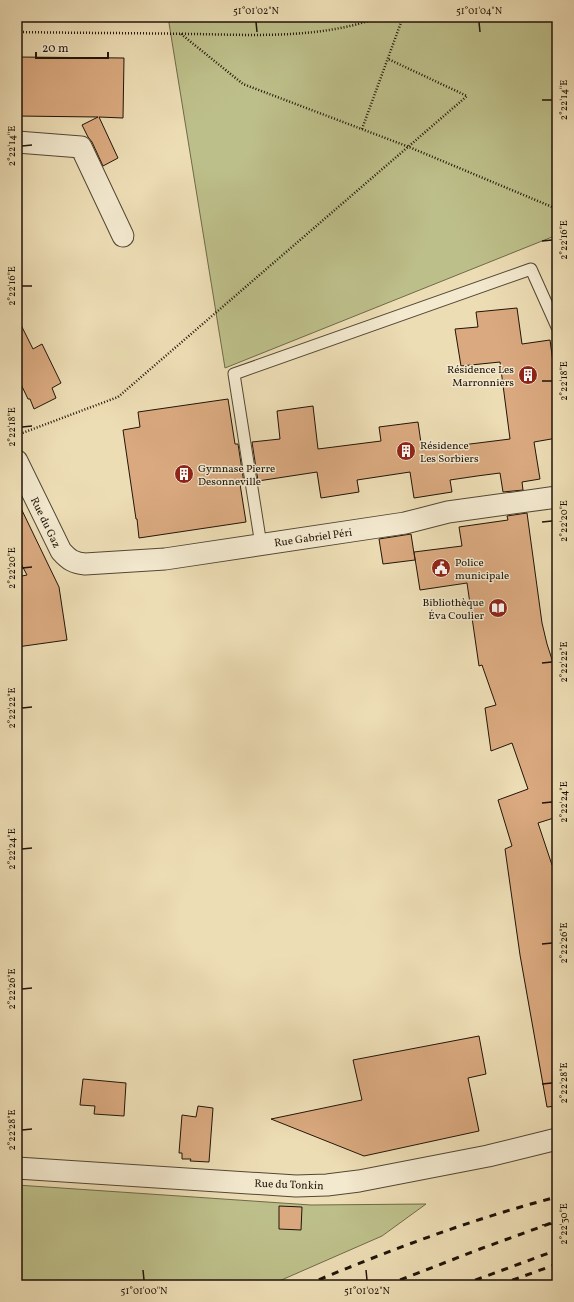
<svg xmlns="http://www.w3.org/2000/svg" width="574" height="1302" viewBox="0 0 574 1302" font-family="Vollkorn,serif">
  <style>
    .green { fill: #bdbf8a; stroke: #6e6a4a }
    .building { fill: #daa97f; stroke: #201509 }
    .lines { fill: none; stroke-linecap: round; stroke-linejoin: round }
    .service-casing { stroke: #534734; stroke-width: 13 }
    .minor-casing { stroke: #534734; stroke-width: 23 }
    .path { stroke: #201509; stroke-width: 2.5; stroke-dasharray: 1 2; stroke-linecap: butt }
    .service { stroke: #f3e9cf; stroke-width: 11 }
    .minor { stroke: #f3e9cf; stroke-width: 21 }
    .rail { stroke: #201509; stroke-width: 3; stroke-dasharray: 7 7; stroke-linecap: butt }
    .ticks { fill: none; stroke: #201509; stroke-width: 1.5 }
    .labels { text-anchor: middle; stroke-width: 3; stroke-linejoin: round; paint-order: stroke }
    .poi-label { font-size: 11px; fill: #201509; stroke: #f3e9cf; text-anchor: start }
    .street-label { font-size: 11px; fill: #201509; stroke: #f3e9cf }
    .neatline { fill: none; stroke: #201509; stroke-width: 1.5 }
    .ticks-label { font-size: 10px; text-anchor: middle; fill: #201509 }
  </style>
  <rect width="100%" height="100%" fill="#edddb5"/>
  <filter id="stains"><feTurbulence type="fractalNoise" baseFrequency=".005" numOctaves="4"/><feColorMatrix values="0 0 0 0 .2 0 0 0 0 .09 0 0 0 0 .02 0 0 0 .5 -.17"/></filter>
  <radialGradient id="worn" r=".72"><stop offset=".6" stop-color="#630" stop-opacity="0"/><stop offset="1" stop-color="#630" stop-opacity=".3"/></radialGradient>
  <g class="green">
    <path d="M168,17H557V235L225,368Z"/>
    <path d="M17,1185L311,1205L426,1204L382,1236L270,1285H17Z"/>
  </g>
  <g class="building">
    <path d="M17,57L124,58L123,118L99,117L118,158L103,166L92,142L88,137L82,125L98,117L17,116Z"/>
    <path d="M517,308L522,344L550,340L555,377H553L557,403V438L534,442L540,479L522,482L523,490L503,492L500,473L477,476L450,480L452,492L414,498L410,472L357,480L359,492L321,498L317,472L258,481L252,442L280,439L277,411L313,406L318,449L381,441L379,427L418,422L422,450L510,439L500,362L461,366L455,329L478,327L476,312Z"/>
    <path d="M17,317L33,349L42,344L61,383L52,388L56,398L34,409L30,399H28L17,376Z"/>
    <path d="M228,399L235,444H238L244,483L240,484L246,522L139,538L137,519H136L123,430L140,427L138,412Z"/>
    <path d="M17,500L59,587L67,640L17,647V577L27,575L17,556Z"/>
    <path d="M527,513L542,623L547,644L557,675V817L538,823L552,865L557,863V1106L547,1107L520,955L505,849L512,846L498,800L528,789L512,743L491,751L485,708L496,705L482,665L479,666L467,583L420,590L414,552L462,546L459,527L508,520L507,516Z"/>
    <path d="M411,534L415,560L383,564L379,539Z"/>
    <path d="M479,1036L486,1074L468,1078L479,1131L364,1156L271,1119L362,1100L353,1060Z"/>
    <path d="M83,1079L126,1083L124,1116L94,1114L95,1106L80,1105Z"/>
    <path d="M198,1106L213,1108L209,1162L190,1161L191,1159H182V1153H179L182,1115L196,1117Z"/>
    <path d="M279,1206L302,1207L301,1230L279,1229Z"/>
  </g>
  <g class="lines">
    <defs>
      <path id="service" d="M261,545L234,374L531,269L557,327"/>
      <g id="minor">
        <path d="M17,142L81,147L123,236"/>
        <path d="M17,461L61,551C69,560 74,563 85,564L165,559L405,523L448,512L557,497"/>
        <path d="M17,1168L296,1186L327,1185L359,1181L488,1156L557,1139"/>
      </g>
    </defs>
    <use href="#service" class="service-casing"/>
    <use href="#minor" class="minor-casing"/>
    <g class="path">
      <path d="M17,32C76,33 135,33 194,34C256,35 321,39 380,17"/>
      <path d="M181,34L243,84L409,147L557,209"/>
      <path d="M362,129L403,17"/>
      <path d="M17,435L118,397L467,96L388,59"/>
    </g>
    <use href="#service" class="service"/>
    <use href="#minor" class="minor"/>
    <g class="rail">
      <path d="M306,1285C388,1251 471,1219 557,1197"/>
      <path d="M387,1285L480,1249L557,1221"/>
      <path d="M462,1285L557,1250"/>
      <path d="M499,1285L557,1264"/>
    </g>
  </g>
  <path class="ticks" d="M256,22L257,32M479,22L480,32M542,100H552M22,146L32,145M542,241L552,240M22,286H32M542,381H552M22,427L32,426M542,522L552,521M22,568L32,567M542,663L552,662M22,708L32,707M542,803L552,802M22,849L32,848M542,944L552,943M22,989L32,988M542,1084L552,1083M22,1130L32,1129M542,1225L552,1224M143,1270L144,1280M366,1270L367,1280"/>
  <defs>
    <symbol id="building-disc" viewBox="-11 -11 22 22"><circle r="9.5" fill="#8f2418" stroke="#f3e9cf"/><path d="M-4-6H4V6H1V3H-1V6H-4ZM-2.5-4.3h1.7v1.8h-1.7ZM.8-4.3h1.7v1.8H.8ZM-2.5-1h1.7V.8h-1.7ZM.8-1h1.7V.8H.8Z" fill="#fff"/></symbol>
    <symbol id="civic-disc" viewBox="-11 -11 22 22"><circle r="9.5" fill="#8f2418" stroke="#f3e9cf"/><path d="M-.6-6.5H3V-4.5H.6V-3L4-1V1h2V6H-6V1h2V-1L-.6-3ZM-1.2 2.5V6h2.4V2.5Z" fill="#fff"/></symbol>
    <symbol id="library-disc" viewBox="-11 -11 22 22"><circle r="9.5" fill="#8f2418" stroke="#f3e9cf"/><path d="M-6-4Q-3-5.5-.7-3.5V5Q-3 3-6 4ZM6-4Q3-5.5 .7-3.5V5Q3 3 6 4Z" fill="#fff"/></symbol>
  </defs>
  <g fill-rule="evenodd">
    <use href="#building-disc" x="517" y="364" width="22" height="22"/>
    <use href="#building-disc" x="395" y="440" width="22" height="22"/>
    <use href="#building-disc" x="173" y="463" width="22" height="22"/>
    <use href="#civic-disc" x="430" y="557" width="22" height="22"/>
    <use href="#library-disc" x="487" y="597" width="22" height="22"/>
  </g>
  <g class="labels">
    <g class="poi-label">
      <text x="514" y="373" text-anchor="end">Résidence Les<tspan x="514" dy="13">Marronniers</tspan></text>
      <text x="420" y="449">Résidence<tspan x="420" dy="13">Les Sorbiers</tspan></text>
      <text x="198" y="472">Gymnase Pierre<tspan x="198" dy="13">Desonneville</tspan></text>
      <text x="455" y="566">Police<tspan x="455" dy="13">municipale</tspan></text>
      <text x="484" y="606" text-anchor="end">Bibliothèque<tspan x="484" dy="13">Éva Coulier</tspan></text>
    </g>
    <g class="street-label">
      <text transform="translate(46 522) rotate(64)" y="4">Rue du Gaz</text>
      <text transform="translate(313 537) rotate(-8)" y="4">Rue Gabriel Péri</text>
      <text transform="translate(289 1184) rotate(2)" y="4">Rue du Tonkin</text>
    </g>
  </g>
  <rect width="574" height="1302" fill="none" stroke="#edddb5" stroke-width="44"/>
  <path d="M36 52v6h72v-6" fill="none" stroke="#201509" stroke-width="2"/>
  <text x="42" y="52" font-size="12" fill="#201509" stroke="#f3e9cf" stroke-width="3" paint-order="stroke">20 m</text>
  <rect x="22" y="22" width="530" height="1258" class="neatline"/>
  <g class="ticks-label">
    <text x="256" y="14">51°01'02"N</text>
    <text x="479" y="14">51°01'04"N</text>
    <text transform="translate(563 100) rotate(-90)" y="4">2°22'14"E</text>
    <text transform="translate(11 146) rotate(-90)" y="4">2°22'14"E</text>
    <text transform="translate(563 240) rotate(-90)" y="4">2°22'16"E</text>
    <text transform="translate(11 286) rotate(-90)" y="4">2°22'16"E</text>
    <text transform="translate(563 381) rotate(-90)" y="4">2°22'18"E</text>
    <text transform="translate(11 427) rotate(-90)" y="4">2°22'18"E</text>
    <text transform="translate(563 521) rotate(-90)" y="4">2°22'20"E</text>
    <text transform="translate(11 568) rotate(-90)" y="4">2°22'20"E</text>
    <text transform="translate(563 662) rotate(-90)" y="4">2°22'22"E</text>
    <text transform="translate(11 708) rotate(-90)" y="4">2°22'22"E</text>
    <text transform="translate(563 802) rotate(-90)" y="4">2°22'24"E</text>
    <text transform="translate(11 849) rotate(-90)" y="4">2°22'24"E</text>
    <text transform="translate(563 943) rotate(-90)" y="4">2°22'26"E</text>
    <text transform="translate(11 989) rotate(-90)" y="4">2°22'26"E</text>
    <text transform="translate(563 1083) rotate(-90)" y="4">2°22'28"E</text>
    <text transform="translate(11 1130) rotate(-90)" y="4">2°22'28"E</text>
    <text transform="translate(563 1224) rotate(-90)" y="4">2°22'30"E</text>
    <text x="144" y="1294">51°01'00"N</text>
    <text x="367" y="1294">51°01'02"N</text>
  </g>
  <rect width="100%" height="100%" filter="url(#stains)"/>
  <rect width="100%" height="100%" fill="url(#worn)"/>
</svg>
